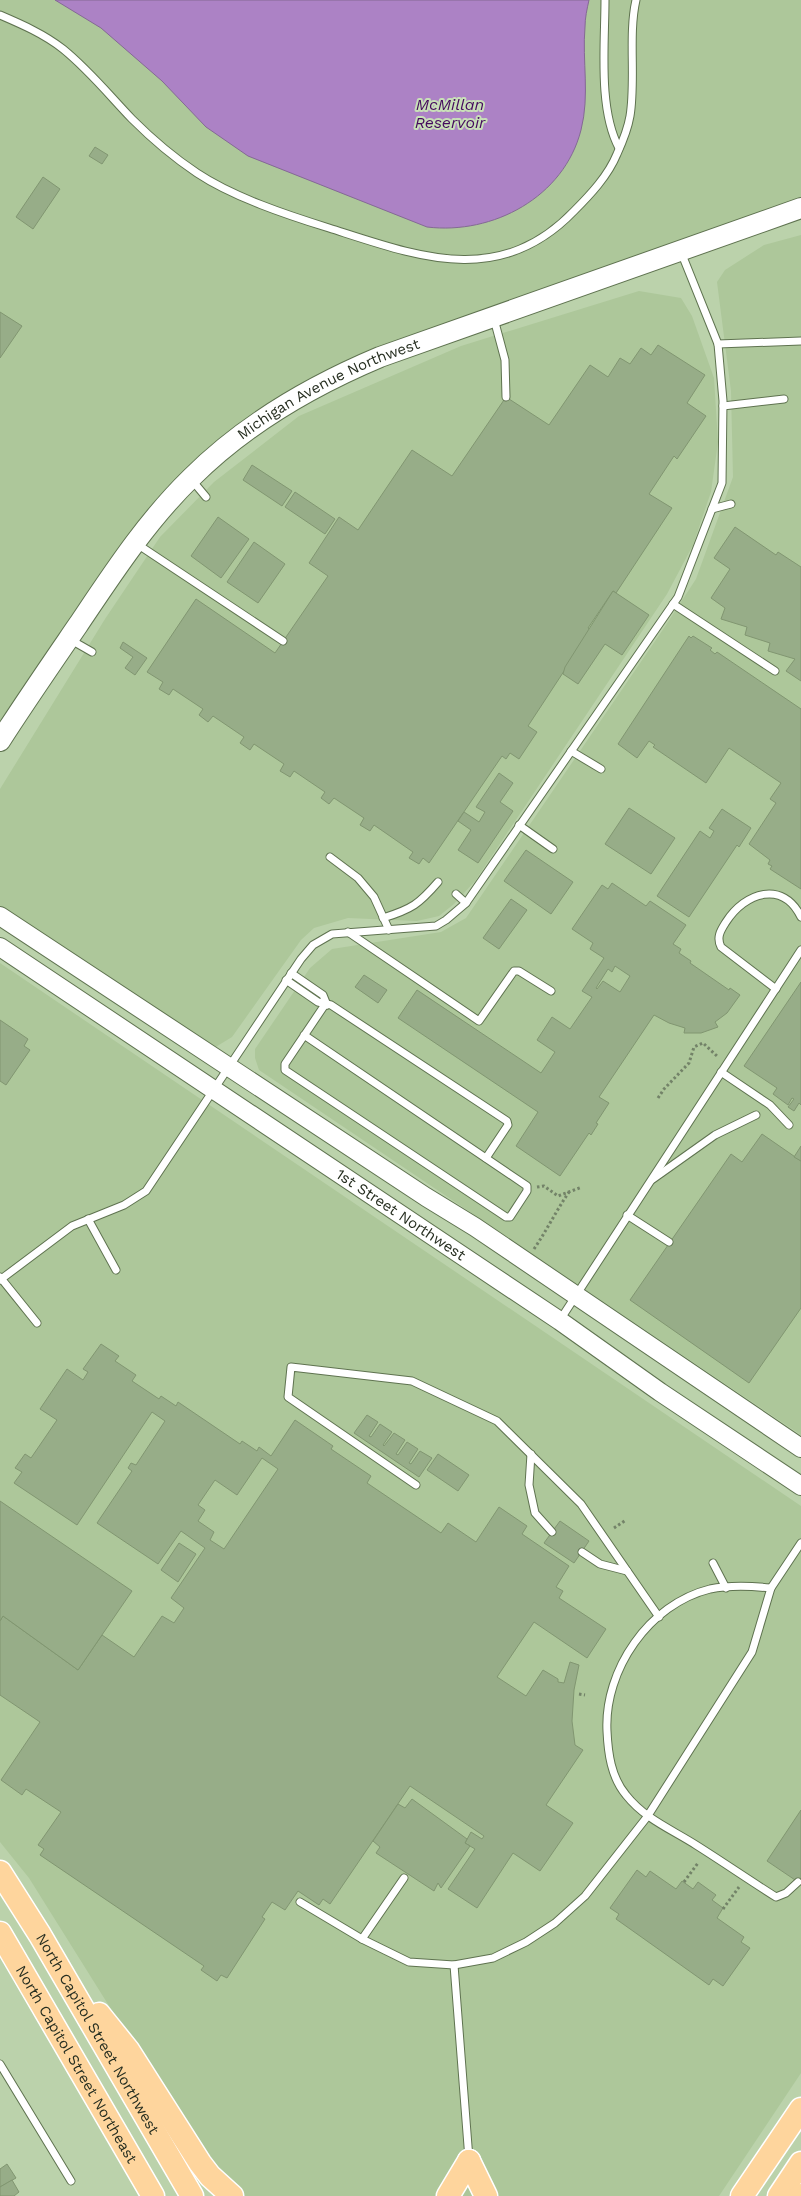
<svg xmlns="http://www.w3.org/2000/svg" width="801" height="2196" viewBox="0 0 801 2196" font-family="'Work Sans',sans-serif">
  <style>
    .built { fill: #adc79a }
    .water { fill: #ac82c5; stroke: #846994 }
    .building { fill: #97ad88; stroke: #819671; fill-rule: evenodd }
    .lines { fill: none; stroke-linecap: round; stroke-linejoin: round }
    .service-casing { stroke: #5f7350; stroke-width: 9 }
    .tertiary-casing { stroke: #5f7350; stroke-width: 20 }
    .secondary-casing { stroke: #5f7350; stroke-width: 22 }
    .primary-casing { stroke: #fff; stroke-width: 25 }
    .path { stroke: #738368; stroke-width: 3; stroke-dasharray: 2.5 2.5; stroke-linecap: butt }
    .service { stroke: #fff; stroke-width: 7 }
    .tertiary { stroke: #fff; stroke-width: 18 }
    .secondary { stroke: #fff; stroke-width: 20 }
    .primary { stroke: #fed59d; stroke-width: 22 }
    .labels { text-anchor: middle; stroke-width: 4; stroke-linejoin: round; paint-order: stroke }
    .street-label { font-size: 15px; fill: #262e20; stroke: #c8dfb8 }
    .water-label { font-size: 16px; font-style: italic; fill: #44095d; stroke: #c8dfb8 }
  </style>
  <rect width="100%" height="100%" fill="#bbd2ab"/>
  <g class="built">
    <path d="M0,0H801V207L380,357L255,425L135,542L0,745Z"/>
    <path d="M801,235V1435L259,1070L255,1058V1049L310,968L332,949L441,932L466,918L664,628L696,579L733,477L731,391L717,282L725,270L764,245Z"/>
    <path d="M639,291L681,298L692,316L714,378L718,442L711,492L693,545L667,594L475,881L454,904L439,916L417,921L348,918L314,928L301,940L232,1037L214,1048L0,906V789L105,619L160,537L214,482L299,416L461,346Z"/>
    <path d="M0,963L801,1506V2073L719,2196H228L29,1878L0,1842Z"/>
  </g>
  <path class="water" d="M55,0H589C587,9 585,18 585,27C582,61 590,95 581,130C564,197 493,235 427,227L248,156L206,127L162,81L101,28Z"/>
  <g class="building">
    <path d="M95,147L108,155L102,164L89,156Z"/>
    <path d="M43,177L60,189L33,229L16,217Z"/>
    <path d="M0,312L22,326L0,358Z"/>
    <path d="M658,345L705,375L687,403L706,416L677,459L674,456L649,494L672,508L616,593L613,591L588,628L591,630L528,726L537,732L519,759L510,753L506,759L502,756L429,863L423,858L419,864L409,858L413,852L374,825L370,831L360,825L364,818L334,798L329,804L321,798L325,792L294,771L290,777L280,771L284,764L254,744L250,750L240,743L244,737L213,716L208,722L199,715L203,709L173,689L169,695L159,689L163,682L147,672L196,599L275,653L328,576L309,563L339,517L358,530L412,450L452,476L506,397L549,425L590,365L608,377L620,358L630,364L641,348L651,355Z"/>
    <path d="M252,465L292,491L282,506L243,480Z"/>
    <path d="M295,492L335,519L325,534L285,507Z"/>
    <path d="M218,517L249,539L221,578L191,556Z"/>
    <path d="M735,527L776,555L778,552L801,567V681L786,671L795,659L768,651L770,643L745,635L747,627L721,619L725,608L711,598L730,569L714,558Z"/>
    <path d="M254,542L285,564L258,603L227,582Z"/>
    <path d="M613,591L649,615L622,655L605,644L578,684L563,674L565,667Z"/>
    <path d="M689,636L691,638L693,636L712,648L710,650L715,654L717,652L801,709V889L770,869L772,866L768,864L770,860L749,844L776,803L770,799L781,783L729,748L706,783L653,747L655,745L649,741L637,758L618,744Z"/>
    <path d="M123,642L147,658L135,675L125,668L133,657L120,648Z"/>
    <path d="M499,773L513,783L500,802L513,811L478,863L458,850L471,830L458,821L464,812L479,822L485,812L476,807Z"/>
    <path d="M629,808L675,838L651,874L605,844Z"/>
    <path d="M722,809L751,828L739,847L737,845L689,917L657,896L700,831L710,838L714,831L709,828Z"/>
    <path d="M526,850L573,882L551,914L504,881Z"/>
    <path d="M612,883L646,906L650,901L686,925L673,944L681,949L679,953L691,961L690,963L729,990L730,988L740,995L727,1013L715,1022L718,1027L701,1033H684L685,1028L669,1023L654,1015L599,1097L609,1103L596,1123L598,1124L591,1135L589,1133L560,1176L516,1146L538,1112L398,1018L417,990L541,1073L555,1052L537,1040L552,1017L570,1029L592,997L582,991L604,958L590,949L593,943L572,929L602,885L608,889ZM615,966L630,976L620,992L603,981L597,989L596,988L608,969L612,972Z"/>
    <path d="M511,899L527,910L499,949L483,938Z"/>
    <path d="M364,975L387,990L378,1003L355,987Z"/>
    <path d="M801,982V1105L799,1103L794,1111L788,1107L794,1099L792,1098L788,1105L773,1094L777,1088L744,1066Z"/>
    <path d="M0,1020L28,1039L24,1046L30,1050L6,1085L0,1081Z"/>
    <path d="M762,1134L801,1161V1308L749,1383L630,1300L731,1154L742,1162Z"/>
    <path d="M801,1146V1161L794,1157Z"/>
    <path d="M101,1344L119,1356L115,1361L136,1375L132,1381L159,1399L161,1396L176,1406L178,1402L240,1444L242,1441L257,1451L259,1447L271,1456L295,1420L333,1446L331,1449L371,1476L367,1483L441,1533L448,1523L476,1542L499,1507L527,1526L522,1534L569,1566L556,1587L563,1591L559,1598L606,1629L587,1658L534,1622L497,1677L526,1696L543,1670L558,1679V1682L564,1683L570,1662L579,1665L574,1690L572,1721L575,1745L583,1750L546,1805L573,1823L540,1871L513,1853L477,1908L448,1889L475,1849L465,1843L471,1832L482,1839L484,1836L410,1786L330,1904L323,1899L319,1905L298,1891L285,1910L272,1902L262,1917L265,1919L227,1978L221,1975L217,1981L201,1970L204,1966L40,1855L44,1849L38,1845L61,1812L26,1789L22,1795L1,1780L40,1722L0,1695V1621L3,1616L78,1670L102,1635L134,1657L162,1616L174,1623L184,1608L171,1598L205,1548L181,1531L158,1564L97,1523L132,1471L128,1468L131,1463L136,1465L165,1421L152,1412L77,1525L14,1483L22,1472L15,1468L25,1454L31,1458L57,1420L40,1409L67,1369L83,1380L88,1372L83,1369ZM262,1458L278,1469L224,1549L210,1540L214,1532L198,1521L205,1510L198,1505L215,1480L237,1495Z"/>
    <path d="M367,1415L378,1422L369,1436L371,1437L380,1424L392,1432L383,1445L384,1446L394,1433L405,1440L396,1454L398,1455L407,1442L418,1449L409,1463L411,1464L420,1451L432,1458L419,1477L354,1433Z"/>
    <path d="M438,1454L469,1475L458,1491L427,1470Z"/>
    <path d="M0,1501L132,1591L78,1670L3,1616L0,1621Z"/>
    <path d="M560,1521L589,1541L574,1563L544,1543Z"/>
    <path d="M179,1543L196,1554L178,1582L161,1570Z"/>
    <path d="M412,1799L467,1839L465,1843L470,1846L441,1888L438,1883L434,1891L376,1853L380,1847L373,1841L398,1804L405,1808Z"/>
    <path d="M801,1810V1884L767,1861Z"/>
    <path d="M637,1870L646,1877L650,1871L676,1889L682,1881L693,1889L698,1882L716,1895L712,1900L723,1908L717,1918L744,1937L741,1942L750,1948L723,1986L713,1979L709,1985L616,1919L619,1914L610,1908Z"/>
    <path d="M7,2164L16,2178L0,2187V2169Z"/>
    <path d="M12,2180L19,2192L14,2196H0V2187Z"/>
  </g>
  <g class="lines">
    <defs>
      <g id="service">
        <path d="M605,0C605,44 598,109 619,148"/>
        <path d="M0,15C21,24 44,34 63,49C89,70 109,95 132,119C152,139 173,157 197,173C233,197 287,215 329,228C417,256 499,289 574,211C590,195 608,176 617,154C622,143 628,128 630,116C636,80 628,35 636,0"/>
        <path d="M494,319L505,360L506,397"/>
        <path d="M718,344L801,341"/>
        <path d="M723,406L784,399"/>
        <path d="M191,479L206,497"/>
        <path d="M712,509L731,504"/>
        <path d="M137,544L283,641"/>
        <path d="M673,604L775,671"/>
        <path d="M71,640L92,652"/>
        <path d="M571,751L601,769"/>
        <path d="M519,825L553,849"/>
        <path d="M330,857L358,878L374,897L389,930"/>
        <path d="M456,894L466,903"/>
        <path d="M383,918C412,909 419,904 438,882"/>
        <path d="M348,932L479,1021L514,971H519L551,991"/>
        <path d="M291,973L323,995L327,1005"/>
        <path d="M286,980L318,1002L331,1005L507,1121L508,1125L486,1158"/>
        <path d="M776,989L721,947C716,937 721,930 726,922C745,892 783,880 801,917"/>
        <path d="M304,1035L527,1186V1191L510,1217H506L285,1070V1064L324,1006L327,1005"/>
        <path d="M721,1072L770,1105L789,1125"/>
        <path d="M653,1179L715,1135L756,1115"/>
        <path d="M627,1215L669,1242"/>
        <path d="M88,1219L116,1270"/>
        <path d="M0,1277L37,1323"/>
        <path d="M0,1280L72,1226L124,1205L146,1191L301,959L313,945L332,934L436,926L446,920L466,903L678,597L722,483L723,401L718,344L681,252"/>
        <path d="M560,1320L801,950"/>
        <path d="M531,1454L529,1485L535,1513L552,1532"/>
        <path d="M416,1485L288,1397L291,1367L412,1381L497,1421L581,1504L659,1617"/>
        <path d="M582,1552L600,1564L627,1571"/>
        <path d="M713,1563L726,1588"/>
        <path d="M771,1588C751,1586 730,1585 710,1589C649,1604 604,1670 607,1731C608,1753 611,1777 626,1795C645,1819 671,1829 696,1845C723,1862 749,1880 776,1897L786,1893L798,1882"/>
        <path d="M300,1902L362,1939L409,1962L454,1965L493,1958L526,1942L555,1923L585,1896L647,1817L752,1652L771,1588L801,1543"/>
        <path d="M362,1939L404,1878"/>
        <path d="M454,1965L469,2159"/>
        <path d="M0,2064L71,2181"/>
      </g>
      <g id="tertiary">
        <path d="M0,916L426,1197L475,1227L801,1448"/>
        <path id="s1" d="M0,947L560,1321L660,1392L801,1486"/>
      </g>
      <g id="secondary">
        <path id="s2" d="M0,741C25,702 52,663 78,625C113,573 146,522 191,478C244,425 311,386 380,357L801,208"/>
      </g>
      <g id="primary">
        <path id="s3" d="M0,1872L40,1935L192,2196"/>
        <path id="s4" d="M0,1933L153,2196"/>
        <path d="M99,2014L128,2050L200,2163L210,2176L232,2196"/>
        <path d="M469,2161L486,2196"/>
        <path d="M448,2196L469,2161"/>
        <path d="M742,2196L801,2109"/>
        <path d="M779,2196L801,2163"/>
        <path d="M800,2196L801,2195"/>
      </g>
    </defs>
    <use href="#service" class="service-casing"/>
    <use href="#tertiary" class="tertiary-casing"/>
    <use href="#secondary" class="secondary-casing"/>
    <use href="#primary" class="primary-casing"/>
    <g class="path">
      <path d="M658,1098L664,1089L689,1063L694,1047L703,1043L718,1057"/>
      <path d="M537,1187L544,1186L558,1196L582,1187"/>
      <path d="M534,1249C547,1230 556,1211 569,1192"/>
      <path d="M614,1528L626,1520"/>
      <path d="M579,1694L585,1695"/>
      <path d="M684,1882L698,1863"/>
      <path d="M723,1909L739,1887"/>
    </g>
    <use href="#service" class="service"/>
    <use href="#tertiary" class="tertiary"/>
    <use href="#secondary" class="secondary"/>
    <use href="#primary" class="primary"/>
  </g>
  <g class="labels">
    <g class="street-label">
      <text dy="5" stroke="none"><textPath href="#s2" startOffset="491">Michigan Avenue Northwest</textPath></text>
      <text dy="5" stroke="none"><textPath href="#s1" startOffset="482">1st Street Northwest</textPath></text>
      <text dy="5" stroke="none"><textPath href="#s3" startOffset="189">North Capitol Street Northwest</textPath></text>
      <text dy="5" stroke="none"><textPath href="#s4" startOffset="152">North Capitol Street Northeast</textPath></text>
    </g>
    <g class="water-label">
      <text x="450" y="110">McMillan<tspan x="450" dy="18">Reservoir</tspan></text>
    </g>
  </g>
</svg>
